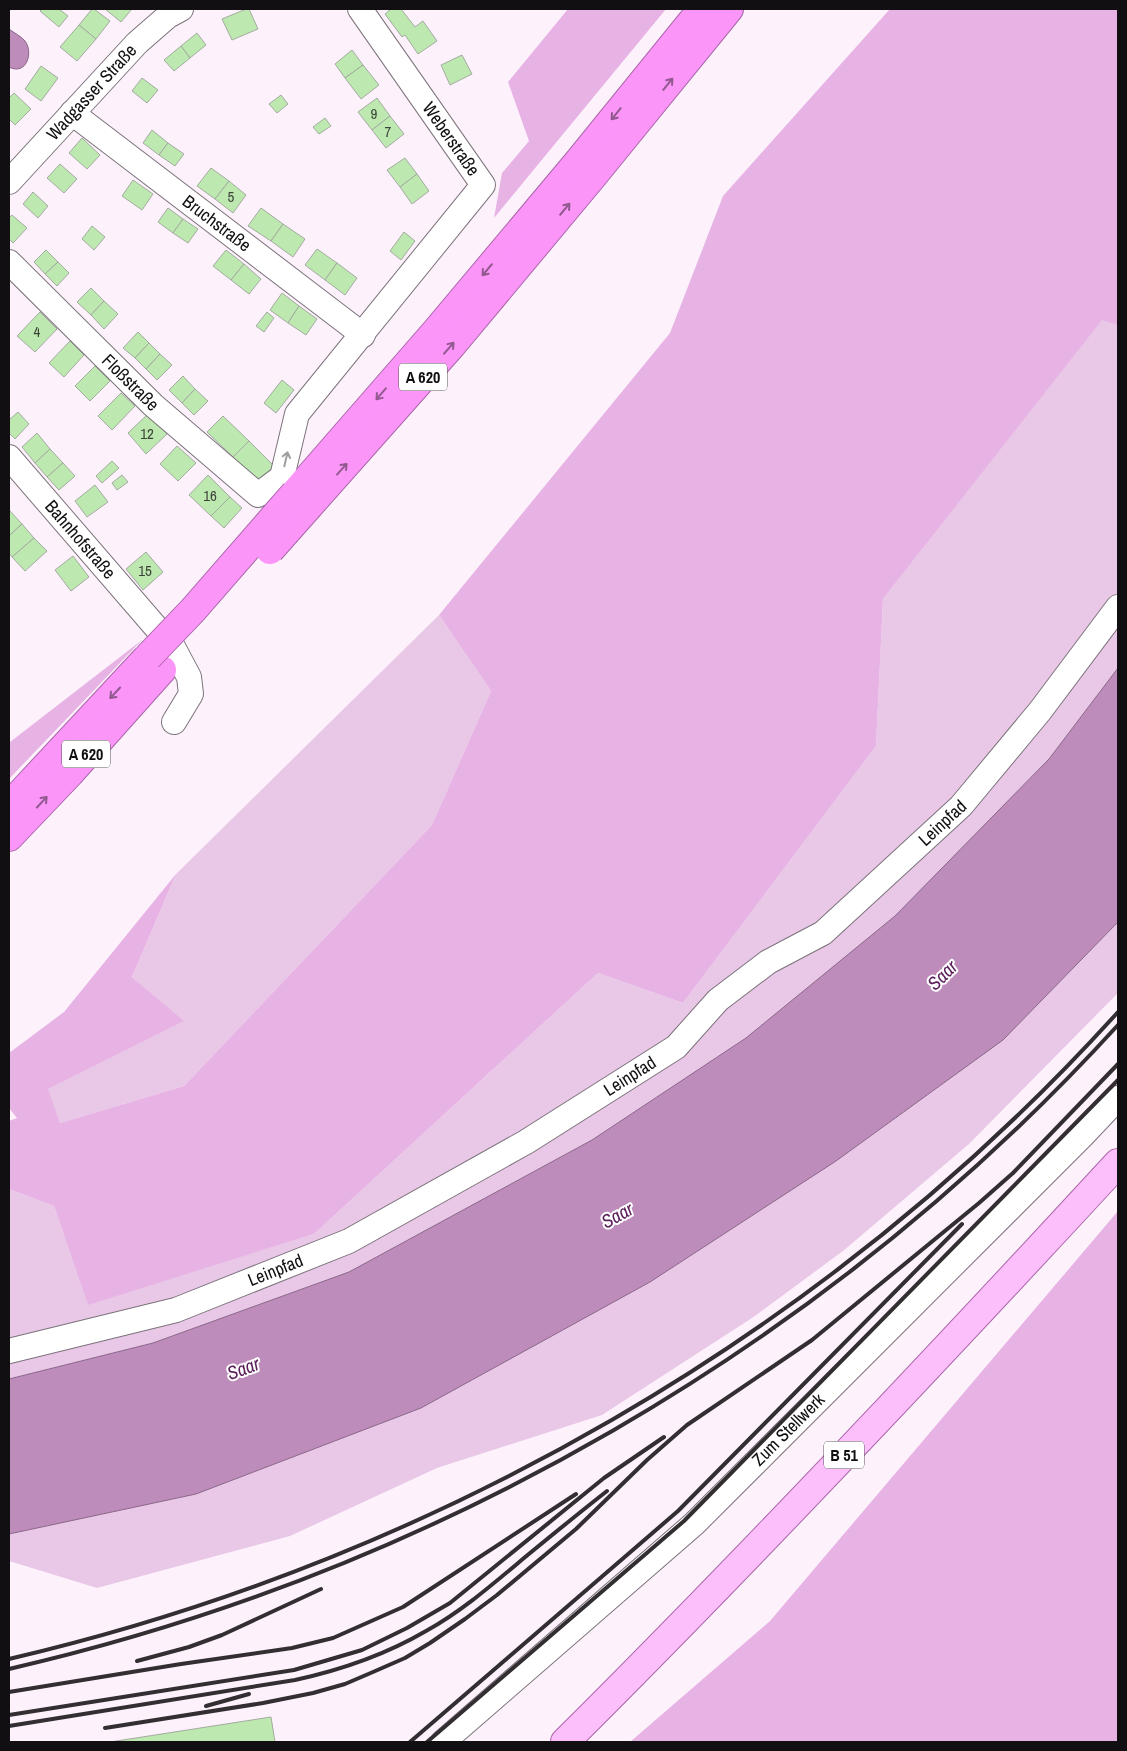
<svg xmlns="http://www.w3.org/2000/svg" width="1127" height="1751" viewBox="0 0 1127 1751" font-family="'Archivo Narrow',sans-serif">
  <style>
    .green { fill: #e9c8e7 }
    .forest { fill: #e7b3e4 }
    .water { fill: #bd8cbb; stroke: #8a6688 }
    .building { fill: #bde8b0; stroke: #a3aba0 }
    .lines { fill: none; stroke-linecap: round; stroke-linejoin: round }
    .minor-casing { stroke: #7c737b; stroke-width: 26 }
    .major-casing { stroke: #a966a8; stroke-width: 30 }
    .highway-casing { stroke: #a966a8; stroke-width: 30 }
    .minor { stroke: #fff; stroke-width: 24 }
    .major { stroke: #fdbffb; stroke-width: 28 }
    .highway { stroke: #fb95f8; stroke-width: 28 }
    .rail { stroke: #322e31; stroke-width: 4 }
    .highway-bridge-casing { stroke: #a966a8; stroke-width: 30; stroke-linecap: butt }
    .highway-bridge { stroke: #fb95f8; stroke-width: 28 }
    .oneway { stroke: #925990 }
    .oneway2 { stroke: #a09fa0 }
    .labels { text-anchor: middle; stroke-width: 4; stroke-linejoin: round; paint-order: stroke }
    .number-label { font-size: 15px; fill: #3d453a }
    .shield { fill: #fff; stroke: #595759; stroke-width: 1 }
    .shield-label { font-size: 16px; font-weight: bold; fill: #120f12 }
    .street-label { font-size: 18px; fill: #120f12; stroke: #fff }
    .water-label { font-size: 19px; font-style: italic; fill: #5c205c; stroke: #fff }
  </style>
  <rect width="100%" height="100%" fill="#fdf2fc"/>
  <g class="green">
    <path d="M1102,319L1118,325V668L1049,759L895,916L746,1038L592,1140L349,1272L153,1343L9,1379V1189L54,1206L88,1304L314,1234L598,973L683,1003L876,746L883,599Z"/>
    <path d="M439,615L491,691L432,825L184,1086L60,1123L47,1089L183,1021L132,977L176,874Z"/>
    <path d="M1118,922V993L969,1144L843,1251L752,1318L602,1415L437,1468L290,1536L97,1588L9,1561V1534L196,1494L421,1408L650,1282L836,1161L1003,1040Z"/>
  </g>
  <g class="forest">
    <path d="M568,9H666L494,218L502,173L529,141L508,82Z"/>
    <path d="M890,9H1118V325L1102,320L883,599L876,746L683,1003L598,973L314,1234L88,1305L54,1206L9,1189V1121L17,1118L9,1108V1053L64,1012L176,874L132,977L184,1021L48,1089L60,1123L184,1086L432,825L491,691L439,615L670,333L723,196Z"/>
    <path d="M142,640L9,779V741L10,742Z"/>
    <path d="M1118,1211V1742H630L770,1621Z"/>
  </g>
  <g class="water">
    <path d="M9,29C14,33 21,36 25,41C34,53 26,76 9,67Z"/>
    <path d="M1118,668V922L1003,1040L836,1161L650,1282L421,1408L196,1494L9,1534V1379L153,1343L349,1272L592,1140L746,1038L895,916L1049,759Z"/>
  </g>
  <g class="building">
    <path d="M42,9H59L68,16L59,27L40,11Z"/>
    <path d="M92,9H94L110,21L96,39L79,25Z"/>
    <path d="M105,9H132L121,22Z"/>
    <path d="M246,9H249L258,29L232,40L222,19Z"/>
    <path d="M391,9H401L415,27L423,21L437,41L418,54L405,35L402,37L385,14Z"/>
    <path d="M79,25L96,39L77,61L60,47Z"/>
    <path d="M197,33L206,45L190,58L181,46Z"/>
    <path d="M181,46L190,58L174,71L164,60Z"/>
    <path d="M352,50L363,65L345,78L335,64Z"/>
    <path d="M462,55L472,74L450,85L441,65Z"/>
    <path d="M363,65L379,85L361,99L345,78Z"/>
    <path d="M41,66L58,78L41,101L25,89Z"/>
    <path d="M142,78L158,90L147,103L132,91Z"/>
    <path d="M14,93L31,109L15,125L9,119V98Z"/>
    <path d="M281,95L288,104L277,113L269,104Z"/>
    <path d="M377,98L390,116L372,130L358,112Z"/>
    <path d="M390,116L404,134L386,148L372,130Z"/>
    <path d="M325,118L331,126L319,134L313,127Z"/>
    <path d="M152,130L168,143L159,155L143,143Z"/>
    <path d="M82,138L100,155L87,169L69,153Z"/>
    <path d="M168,143L184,154L175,166L159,155Z"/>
    <path d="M405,158L417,174L400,187L387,170Z"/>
    <path d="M60,164L77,179L64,193L47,178Z"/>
    <path d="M211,168L229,181L215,199L197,186Z"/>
    <path d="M417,174L429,191L412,204L400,187Z"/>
    <path d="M133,180L153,194L142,210L122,196Z"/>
    <path d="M229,181L246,195L233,213L215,199Z"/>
    <path d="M33,192L48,206L38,218L23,204Z"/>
    <path d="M168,208L183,219L173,233L158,222Z"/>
    <path d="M261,208L283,224L271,241L248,226Z"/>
    <path d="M12,215L27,228L13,243L9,239V218Z"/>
    <path d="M183,219L198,229L188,243L173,233Z"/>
    <path d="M283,224L305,239L293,257L271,241Z"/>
    <path d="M92,226L105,237L94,250L82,239Z"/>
    <path d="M404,232L415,241L401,260L390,251Z"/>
    <path d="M317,249L337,263L325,280L305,265Z"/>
    <path d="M46,250L58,262L45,274L34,262Z"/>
    <path d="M226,250L244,264L231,280L213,266Z"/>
    <path d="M58,262L69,273L57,286L45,274Z"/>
    <path d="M337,263L357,278L345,295L325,280Z"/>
    <path d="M244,264L261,279L249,294L231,280Z"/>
    <path d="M91,288L104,301L91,315L77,302Z"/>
    <path d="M282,293L299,306L288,323L270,310Z"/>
    <path d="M104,301L118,314L104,329L91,315Z"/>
    <path d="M299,306L317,319L306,335L288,323Z"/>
    <path d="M40,312L57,329L35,352L17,336Z"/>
    <path d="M267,312L274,318L264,332L256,326Z"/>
    <path d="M138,332L149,343L135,358L123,348Z"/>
    <path d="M70,341L84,355L64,377L49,363Z"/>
    <path d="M149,343L160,354L146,369L135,358Z"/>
    <path d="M160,354L172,365L157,380L146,369Z"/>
    <path d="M95,366L110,381L90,401L75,386Z"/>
    <path d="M183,376L195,389L182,403L169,390Z"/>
    <path d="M282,380L294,390L276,413L264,403Z"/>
    <path d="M195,389L208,401L194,415L182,403Z"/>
    <path d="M121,393L135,406L112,430L98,416Z"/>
    <path d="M18,412L29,424L15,439L9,433V420Z"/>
    <path d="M148,414L167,434L146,454L128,433Z"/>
    <path d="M223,416L249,441L233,457L207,432Z"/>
    <path d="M37,433L50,449L35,463L22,447Z"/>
    <path d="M249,441L274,466L258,482L233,457Z"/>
    <path d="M177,446L196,463L178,481L160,464Z"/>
    <path d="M50,449L63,463L47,477L35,463Z"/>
    <path d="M112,461L119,468L102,483L96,476Z"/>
    <path d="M63,463L75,476L59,490L47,477Z"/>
    <path d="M122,475L128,482L117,490L112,483Z"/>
    <path d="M208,475L230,497L211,516L189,495Z"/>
    <path d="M95,485L108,502L87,517L75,501Z"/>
    <path d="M230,497L242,508L224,528L211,516Z"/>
    <path d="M10,511L22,524L9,536V512Z"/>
    <path d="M22,524L34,538L12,557L9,553V536Z"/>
    <path d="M34,538L47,551L25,571L12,557Z"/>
    <path d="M146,552L163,572L143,590L126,569Z"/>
    <path d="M73,556L89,577L71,591L55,570Z"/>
    <path d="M271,1717L275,1742H110Z"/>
  </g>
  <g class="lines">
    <defs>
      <g id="minor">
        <path id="s1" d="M72,113L363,335"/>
        <path id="s2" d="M9,182L137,43L168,16L181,9"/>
        <path id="s3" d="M9,262L153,405L258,495L282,477L297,414L483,185L360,9"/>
        <path id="s4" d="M9,457L173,647L189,677L191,694L174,722"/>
        <path id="s5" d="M9,1351L176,1310L349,1241L526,1142L676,1047L718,1000L768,962L823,933L961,806L1040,711L1118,607"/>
        <path id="s6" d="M443,1742L694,1524L1083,1135L1118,1098"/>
      </g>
      <path id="major" d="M565,1742C754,1554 937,1359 1118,1163"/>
      <g id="highway">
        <path d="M295,493L437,330L578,162L702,9"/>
        <path d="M309,506L452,345L593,176L729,9"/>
        <path d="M9,806L145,660"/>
        <path d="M9,837L70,773L162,670"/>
      </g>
    </defs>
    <use href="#minor" class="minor-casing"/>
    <use href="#major" class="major-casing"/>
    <use href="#highway" class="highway-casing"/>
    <use href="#minor" class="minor"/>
    <use href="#major" class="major"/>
    <use href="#highway" class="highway"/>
    <g class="rail">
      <path d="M9,1659C432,1560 826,1335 1118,1012"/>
      <path d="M137,1661L189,1647L222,1635L321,1589"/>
      <path d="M9,1669C432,1572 825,1346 1118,1025"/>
      <path d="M9,1692L181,1664L292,1648L333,1638L403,1607L576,1494"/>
      <path d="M206,1706L249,1694"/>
      <path d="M9,1715L294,1670L362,1650L407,1628L450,1603L604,1478L664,1437"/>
      <path d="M9,1726L295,1680C341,1670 385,1655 426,1631C462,1611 493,1584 524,1558C552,1535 579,1513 607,1491"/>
      <path d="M105,1728L263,1703L313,1693L345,1684L373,1672L405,1658L430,1643L465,1619L497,1595L576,1529L647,1460L687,1425L812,1340L979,1203L1013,1173L1118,1064"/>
      <path d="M410,1742L678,1511L962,1224"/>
      <path d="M427,1742L684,1521L1118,1080"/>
    </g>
    <defs>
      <g id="highway-bridge">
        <path d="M270,550L309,506"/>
        <path d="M148,657L193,610L295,493"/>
      </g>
    </defs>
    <use href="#highway-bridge" class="highway-bridge-casing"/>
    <use href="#highway-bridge" class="highway-bridge"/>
  </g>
  <defs><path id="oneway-shaft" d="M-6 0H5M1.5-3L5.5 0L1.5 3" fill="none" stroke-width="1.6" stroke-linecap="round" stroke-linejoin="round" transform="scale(1.25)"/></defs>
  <g class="oneway">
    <use href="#oneway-shaft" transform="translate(668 84) rotate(-51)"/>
    <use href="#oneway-shaft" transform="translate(616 114) rotate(129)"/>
    <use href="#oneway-shaft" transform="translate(565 209) rotate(-50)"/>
    <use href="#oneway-shaft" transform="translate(487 270) rotate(130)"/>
    <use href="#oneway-shaft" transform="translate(449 348) rotate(-49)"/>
    <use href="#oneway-shaft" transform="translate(381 394) rotate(131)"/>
    <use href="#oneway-shaft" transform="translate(342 469) rotate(-48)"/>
    <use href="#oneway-shaft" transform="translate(115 693) rotate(133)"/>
    <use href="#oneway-shaft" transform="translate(42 802) rotate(-47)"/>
  </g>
  <use class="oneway2" href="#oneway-shaft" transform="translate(286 459) rotate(-77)"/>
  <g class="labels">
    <g class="number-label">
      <text x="374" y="119">9</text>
      <text x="388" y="137">7</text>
      <text x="231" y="202">5</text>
      <text x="37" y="337">4</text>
      <text x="147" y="439">12</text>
      <text x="210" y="501">16</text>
      <text x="145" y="576">15</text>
    </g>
    <g class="shield">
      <rect x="399" y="363.5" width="48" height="27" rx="4"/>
      <rect x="62" y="740.5" width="48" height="27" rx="4"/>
      <rect x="824" y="1441.5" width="40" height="27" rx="4"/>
    </g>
    <g class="shield-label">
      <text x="423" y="383">A 620</text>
      <text x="86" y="760">A 620</text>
      <text x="844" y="1461">B 51</text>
    </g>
    <g class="street-label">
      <text dy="6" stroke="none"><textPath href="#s2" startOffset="122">Wadgasser Straße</textPath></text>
      <text transform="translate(451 139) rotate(55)" y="6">Weberstraße</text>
      <text dy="6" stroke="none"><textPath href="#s1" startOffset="182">Bruchstraße</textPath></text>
      <text dy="6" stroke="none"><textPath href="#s3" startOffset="171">Floßstraße</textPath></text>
      <text dy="6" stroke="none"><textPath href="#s4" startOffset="109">Bahnhofstraße</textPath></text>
      <text dy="6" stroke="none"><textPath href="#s5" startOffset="1089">Leinpfad</textPath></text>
      <text dy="6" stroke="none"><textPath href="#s5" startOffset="684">Leinpfad</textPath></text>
      <text dy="6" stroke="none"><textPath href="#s5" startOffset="279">Leinpfad</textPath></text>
      <text dy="6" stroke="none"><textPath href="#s6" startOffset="466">Zum Stellwerk</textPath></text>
    </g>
    <g class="water-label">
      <text transform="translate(942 975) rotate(-45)" y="7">Saar</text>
      <text transform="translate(617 1215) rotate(-29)" y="7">Saar</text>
      <text transform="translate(243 1368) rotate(-20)" y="7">Saar</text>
    </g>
  </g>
  <rect width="1127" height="1751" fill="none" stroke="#120f12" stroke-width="20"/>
</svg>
